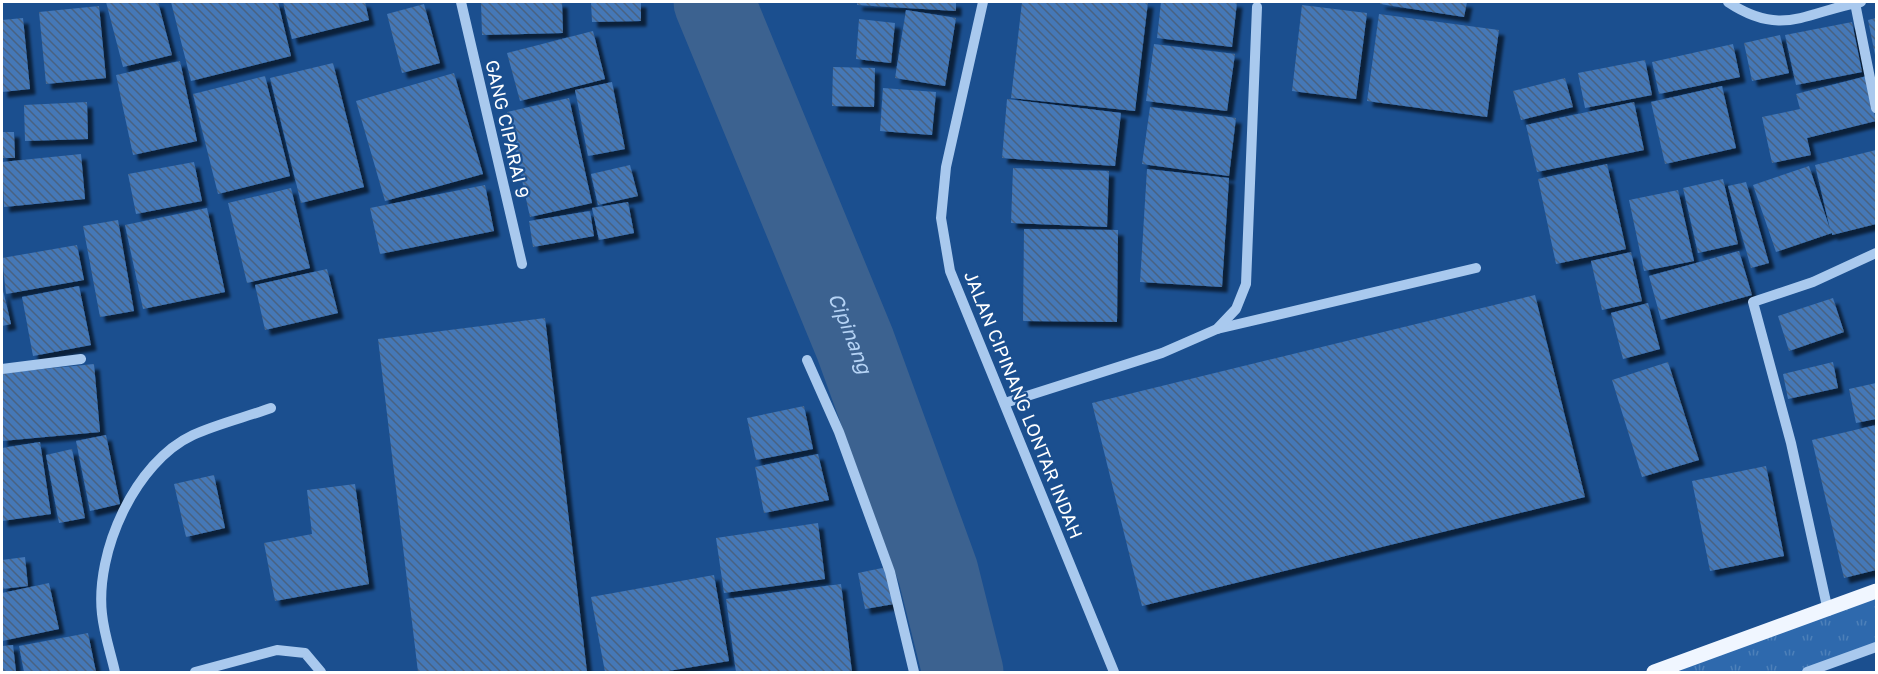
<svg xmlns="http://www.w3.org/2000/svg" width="1878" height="674" viewBox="0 0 1878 674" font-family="'Golos Text',sans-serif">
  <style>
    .grass { fill: url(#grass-tufts) }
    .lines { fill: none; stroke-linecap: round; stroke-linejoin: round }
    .river { stroke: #3c6290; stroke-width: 81 }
    .building { fill: url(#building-back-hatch); filter: url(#shadow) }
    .minor { stroke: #a9c9ee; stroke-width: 10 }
    .major { stroke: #f0f6ff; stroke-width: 15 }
    .labels { text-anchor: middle; stroke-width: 4.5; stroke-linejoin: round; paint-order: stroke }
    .street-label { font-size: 18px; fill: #fff; stroke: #1b4f8f }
    .water-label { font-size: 20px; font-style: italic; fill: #b5d3f5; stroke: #1b4f8f }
  </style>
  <defs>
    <pattern id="grass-tufts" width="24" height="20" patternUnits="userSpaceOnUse" patternTransform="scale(1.5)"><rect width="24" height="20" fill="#2e69ad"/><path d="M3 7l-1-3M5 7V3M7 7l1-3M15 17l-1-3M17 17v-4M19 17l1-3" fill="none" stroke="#4d80b9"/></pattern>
    <pattern id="building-back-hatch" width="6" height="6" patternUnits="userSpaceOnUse" patternTransform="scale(1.5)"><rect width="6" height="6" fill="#4478b7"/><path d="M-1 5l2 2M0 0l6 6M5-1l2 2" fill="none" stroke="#486282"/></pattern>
    <filter id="shadow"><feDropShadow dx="5.5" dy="5.5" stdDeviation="1.5" flood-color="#0009"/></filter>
  </defs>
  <rect width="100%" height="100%" fill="#1b4f8f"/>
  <path class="grass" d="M1876,591V647L1806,672H1654Z"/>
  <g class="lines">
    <path class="river" id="s1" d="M714,2L855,344L938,572L963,672"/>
  </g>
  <g class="building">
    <path d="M106,2H158L172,55L123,67Z"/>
    <path d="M171,2H278L291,56L191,81Z"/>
    <path d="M283,2H365L369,20L292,39Z"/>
    <path d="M481,2H562L563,33L482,35Z"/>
    <path d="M591,2H641V21L592,22Z"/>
    <path d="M857,2H956V11L857,5Z"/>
    <path d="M1022,2H1148L1135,111L1011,98Z"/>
    <path d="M1161,2H1237L1232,47L1157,38Z"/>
    <path d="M1380,2H1467L1464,17L1380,4Z"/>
    <path d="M424,4L440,63L402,73L387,14Z"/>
    <path d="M1302,5L1367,13L1356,99L1292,91Z"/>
    <path d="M99,6L106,78L46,84L39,12Z"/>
    <path d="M906,10L956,18L945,86L895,78Z"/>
    <path d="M1379,14L1499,30L1487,117L1367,101Z"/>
    <path d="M23,18L30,89L2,92V20Z"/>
    <path d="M1876,18V55H1875L1868,20Z"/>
    <path d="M859,19L895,23L891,63L856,59Z"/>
    <path d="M1852,22L1862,72L1796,85L1785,35Z"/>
    <path d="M593,31L605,79L520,101L507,53Z"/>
    <path d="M1780,35L1789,73L1752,81L1744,43Z"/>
    <path d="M1154,44L1235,54L1227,111L1146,101Z"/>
    <path d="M1733,44L1740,77L1659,94L1652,62Z"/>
    <path d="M1645,60L1652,95L1585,108L1578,73Z"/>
    <path d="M180,61L197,141L133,155L116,75Z"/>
    <path d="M333,63L364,187L301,203L270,78Z"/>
    <path d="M833,67L875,68L874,107L832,106Z"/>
    <path d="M454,73L483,174L385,201L356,101Z"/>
    <path d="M265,76L290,176L218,194L193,94Z"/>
    <path d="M1867,76L1876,121L1807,138L1811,155L1772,163L1762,117L1800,109L1796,94Z"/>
    <path d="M1565,78L1573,107L1521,120L1513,91Z"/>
    <path d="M612,82L625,149L588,156L575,90Z"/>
    <path d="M1722,86L1736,148L1665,164L1651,102Z"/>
    <path d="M883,88L936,92L932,135L880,131Z"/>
    <path d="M569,98L592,203L530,217L507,112Z"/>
    <path d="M1007,99L1121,113L1115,166L1002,158Z"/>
    <path d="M87,102L88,139L25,141L24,105Z"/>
    <path d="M1634,102L1644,150L1537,172L1526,125Z"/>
    <path d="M1150,107L1236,118L1229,176L1142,164Z"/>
    <path d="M2,132H14L15,158H2Z"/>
    <path d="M1876,150V224L1832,235V233L1776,252L1753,185L1809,166L1830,229L1815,165Z"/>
    <path d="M81,154L85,199L4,207L2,162Z"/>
    <path d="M194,162L202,201L136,214L128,174Z"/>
    <path d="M1607,164L1626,249L1556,264L1538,179Z"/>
    <path d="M630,165L638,196L598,205L591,174Z"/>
    <path d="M1013,168L1109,171L1107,227L1011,223Z"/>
    <path d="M1147,169L1229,178L1222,287L1140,282Z"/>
    <path d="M1723,179L1738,244L1698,253L1683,188Z"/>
    <path d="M1746,182L1769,263L1751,268L1728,186Z"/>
    <path d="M485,185L494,231L380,254L370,208Z"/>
    <path d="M291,188L310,268L247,283L228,203Z"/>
    <path d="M1678,190L1694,261L1644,271L1629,200Z"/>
    <path d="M628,202L634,233L599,240L592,208Z"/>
    <path d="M207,208L225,292L143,309L125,225Z"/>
    <path d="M590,211L594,236L533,247L529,221Z"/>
    <path d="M118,220L134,311L100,317L83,226Z"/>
    <path d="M1024,229L1118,230L1117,322L1023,321Z"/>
    <path d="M77,245L84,280L6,294L2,258Z"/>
    <path d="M1739,251L1752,295L1661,320L1649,276Z"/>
    <path d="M1631,252L1642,301L1602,310L1591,261Z"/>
    <path d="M327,269L338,313L265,330L255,285Z"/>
    <path d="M2,286L11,324L2,326Z"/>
    <path d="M79,286L91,345L33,356L22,297Z"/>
    <path d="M1535,295L1585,497L1142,606L1092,403Z"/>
    <path d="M1833,298L1844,332L1789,351L1778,316Z"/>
    <path d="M1648,303L1660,349L1623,359L1611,313Z"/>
    <path d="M545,318L587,672H418L378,339Z"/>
    <path d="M1668,362L1699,460L1642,477L1612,380Z"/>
    <path d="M1833,362L1838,388L1788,399L1783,374Z"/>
    <path d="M94,364L100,432L2,441V373Z"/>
    <path d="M1876,383V419L1856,423L1849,389Z"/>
    <path d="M804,406L813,449L756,460L747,418Z"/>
    <path d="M1876,425V570L1844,578L1812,440Z"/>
    <path d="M106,435L120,504L90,511L76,441Z"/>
    <path d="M40,442L51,514L2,521V448Z"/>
    <path d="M72,449L85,518L59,523L46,455Z"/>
    <path d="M818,454L829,500L764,513L755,467Z"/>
    <path d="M1766,466L1784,556L1710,571L1692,481Z"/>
    <path d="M214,475L225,528L186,537L174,484Z"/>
    <path d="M355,484L369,584L275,601L264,543L312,534L307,490Z"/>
    <path d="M818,523L825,579L724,593L716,538Z"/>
    <path d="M25,557L28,586L2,589V560Z"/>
    <path d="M887,567L894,604L865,609L858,573Z"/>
    <path d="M714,575L729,661L662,672H605L591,597Z"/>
    <path d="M49,583L59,629L2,641V593Z"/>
    <path d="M841,584L852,672H736L726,599Z"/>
    <path d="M88,633L96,672H24L19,646Z"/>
    <path d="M13,645L16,672H2V646Z"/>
  </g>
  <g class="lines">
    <g class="minor">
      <path d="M461,2L522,264"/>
      <path d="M983,2L946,167L941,218L950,271L1114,672"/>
      <path d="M1728,2C1782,38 1806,12 1861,2"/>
      <path d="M1855,3L1876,108"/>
      <path d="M1217,329L1476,268"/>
      <path d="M807,360L839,432L890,572L914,672"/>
      <path d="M2,369L81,359"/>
      <path d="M1005,403L1162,353L1217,329L1236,309L1246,284L1257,7"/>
      <path d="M1828,611L1791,443L1753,302L1813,282L1876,253"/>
      <path d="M115,672C111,654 104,634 102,614C95,552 135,462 193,435C217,424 246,417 271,408"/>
      <path d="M195,672L277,650L305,653L321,672"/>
      <path d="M1807,672L1876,647"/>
    </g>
    <path class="major" d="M1654,672L1876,591"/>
  </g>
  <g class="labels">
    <g class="street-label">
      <text transform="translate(507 129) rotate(77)" y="6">GANG CIPARAI 9</text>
      <text transform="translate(1023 405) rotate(68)" y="6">JALAN CIPINANG LONTAR INDAH</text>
    </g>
    <g class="water-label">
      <text dy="7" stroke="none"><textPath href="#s1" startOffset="358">Cipinang</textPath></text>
    </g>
  </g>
  <rect width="1878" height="674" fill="none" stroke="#ffffff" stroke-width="6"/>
</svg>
